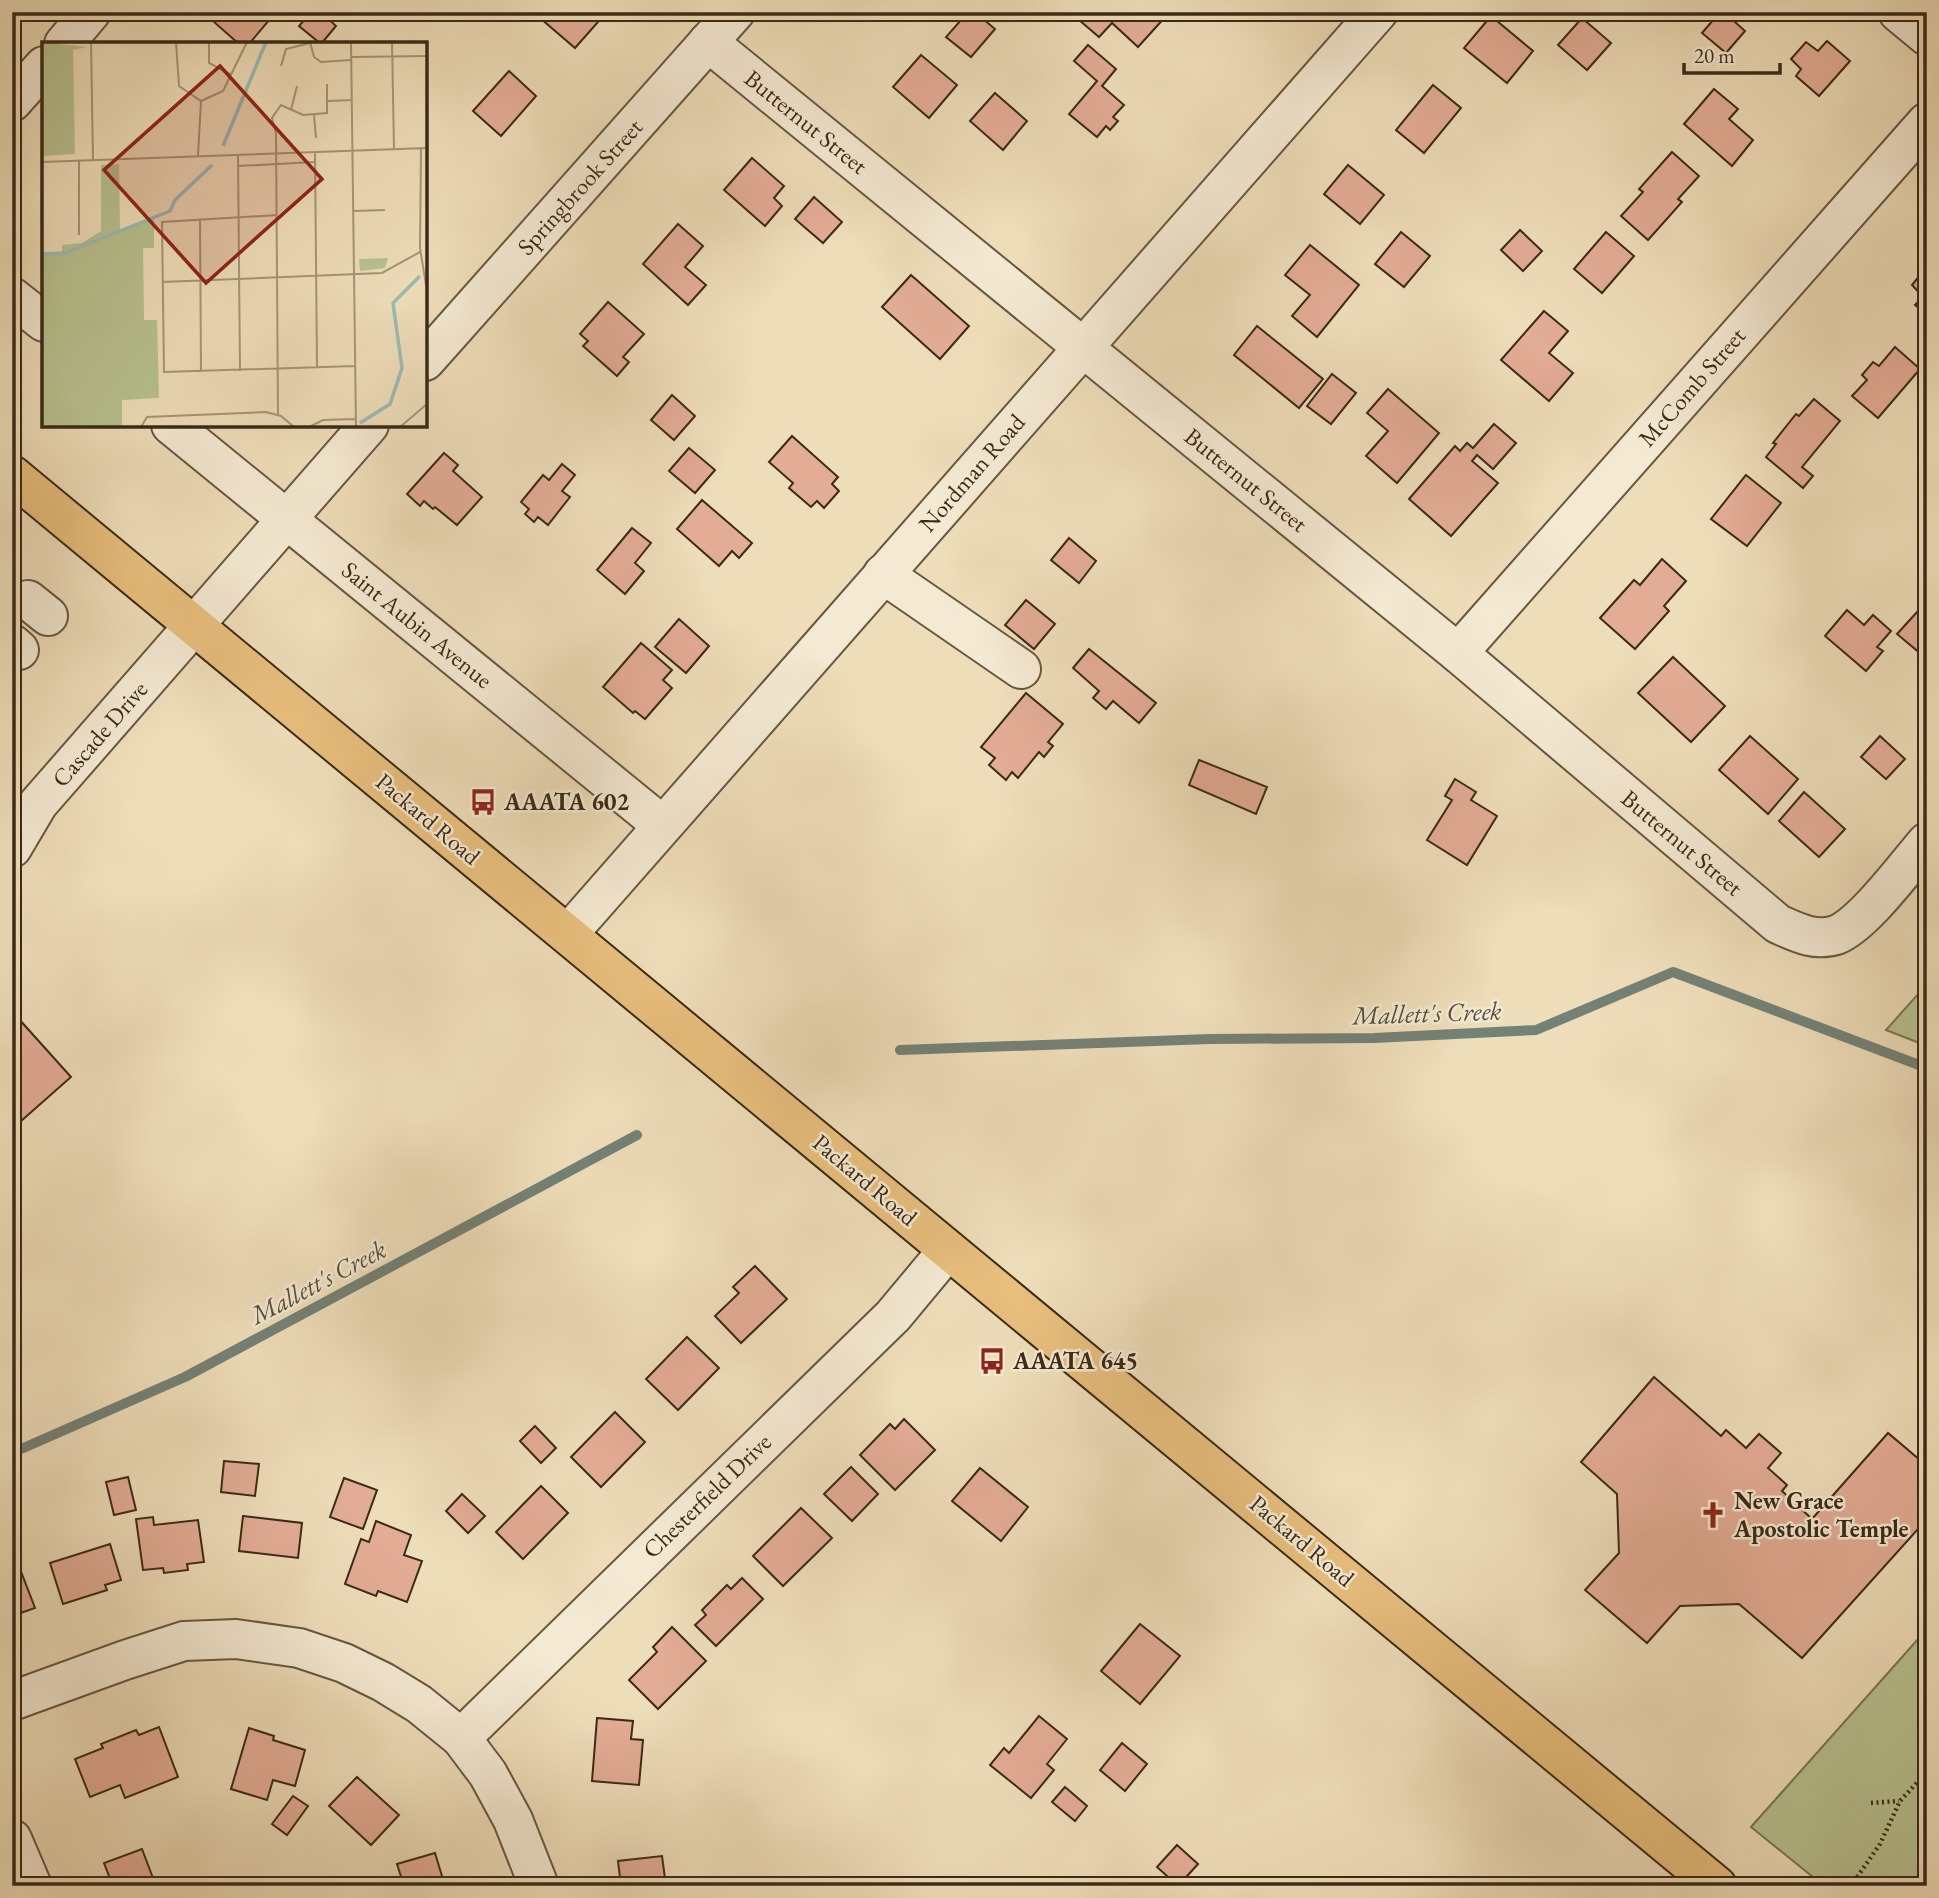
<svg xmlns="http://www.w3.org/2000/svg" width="1939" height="1898" viewBox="0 0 1939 1898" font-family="'EB Garamond',serif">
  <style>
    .green { fill: #b8c190; stroke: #797654; stroke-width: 2 }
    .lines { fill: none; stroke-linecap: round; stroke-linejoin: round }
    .stream { stroke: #748176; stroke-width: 10 }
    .building { fill: #e3ac95; stroke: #3a2a17; stroke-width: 2 }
    .minor-tunnel { stroke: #cab999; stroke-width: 38; stroke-dasharray: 38 19; stroke-linecap: butt }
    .minor-casing { stroke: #675740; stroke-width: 42 }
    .major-casing { stroke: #3a2a17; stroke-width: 42 }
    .path { stroke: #3a2a17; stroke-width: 4.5; stroke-dasharray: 2 3.5; stroke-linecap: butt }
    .minor { stroke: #f4e9d2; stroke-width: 38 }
    .major { stroke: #e7be7c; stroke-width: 38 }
    .labels { text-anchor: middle; stroke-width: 5; stroke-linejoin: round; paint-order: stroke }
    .street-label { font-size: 24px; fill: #3a2a17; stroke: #f4e9d2 }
    .poi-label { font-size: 24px; font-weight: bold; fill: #3a2a17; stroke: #f4e9d2; text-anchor: start }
    .water-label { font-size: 26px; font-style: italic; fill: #524e3e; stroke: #f4e9d2 }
    .inset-river { fill: none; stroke: #9bbbb5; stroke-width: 3.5 }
    .inset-road { fill: none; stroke: #a69578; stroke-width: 2 }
    .view { fill: #8f2418; fill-opacity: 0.15; stroke: #8f2418; stroke-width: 3.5 }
    .inset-edge { fill: none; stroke: #3a2a17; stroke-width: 3.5 }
  </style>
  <rect width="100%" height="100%" fill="#eeddb9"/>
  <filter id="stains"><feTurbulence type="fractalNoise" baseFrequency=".00286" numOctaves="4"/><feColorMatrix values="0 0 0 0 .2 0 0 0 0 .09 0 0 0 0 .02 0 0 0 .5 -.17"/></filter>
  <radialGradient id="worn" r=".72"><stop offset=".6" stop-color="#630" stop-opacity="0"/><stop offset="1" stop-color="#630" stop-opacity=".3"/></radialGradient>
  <g class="green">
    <path d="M1927,984V1046L1886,1030Z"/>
    <path d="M1927,1629V1886H1824L1751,1827Z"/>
  </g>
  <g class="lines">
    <g class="stream">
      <path d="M900,1050L1210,1039L1374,1038L1536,1030L1673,972L1927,1068"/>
      <path d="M12,1453L185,1377L637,1135"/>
    </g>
  </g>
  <g class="building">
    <path d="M222,12H276L249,44H239L214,22Z"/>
    <path d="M311,12H321L336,26L321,44L299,26Z"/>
    <path d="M533,12H582L598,22L575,48Z"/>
    <path d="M968,12H975L995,29L971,57L946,37Z"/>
    <path d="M1086,12H1164L1167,15L1138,47L1112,23L1099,37L1079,20Z"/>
    <path d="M1720,12H1724L1745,31L1726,53L1702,33Z"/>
    <path d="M1491,16L1533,51L1507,83L1464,48Z"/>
    <path d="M1582,18L1611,43L1587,70L1558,45Z"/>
    <path d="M1827,41L1850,61L1819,96L1796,76L1801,69L1791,59L1806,42L1818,51Z"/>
    <path d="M1088,45L1116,69L1102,86L1124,105L1113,117L1118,121L1110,130L1106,126L1097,137L1069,114L1097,81L1074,61Z"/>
    <path d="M921,55L957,85L929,118L893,87Z"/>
    <path d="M509,71L536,96L501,136L473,111Z"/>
    <path d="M1433,85L1461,108L1424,153L1396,130Z"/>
    <path d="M1714,89L1738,109L1729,119L1753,140L1732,166L1684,124Z"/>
    <path d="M995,93L1027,121L1003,150L970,121Z"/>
    <path d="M1672,152L1699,176L1678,199L1682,202L1648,240L1621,216L1643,192L1639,189Z"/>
    <path d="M752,158L784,186L774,198L782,206L765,226L724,190Z"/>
    <path d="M1348,165L1384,195L1360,224L1324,194Z"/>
    <path d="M814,197L842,222L823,243L795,219Z"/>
    <path d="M678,224L703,246L685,267L706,285L688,305L643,264Z"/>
    <path d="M1520,230L1542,251L1523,271L1501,250Z"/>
    <path d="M1401,232L1430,256L1404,287L1375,264Z"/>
    <path d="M1606,232L1634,256L1602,293L1574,269Z"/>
    <path d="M1310,245L1359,285L1317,337L1292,316L1310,295L1285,275Z"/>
    <path d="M1925,269L1927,271V315L1915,305L1923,297L1912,285Z"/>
    <path d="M911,275L969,326L940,359L882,307Z"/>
    <path d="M608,302L644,334L623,357L629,362L617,376L583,346L588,341L580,334Z"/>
    <path d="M1544,311L1568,331L1549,353L1573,373L1549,401L1501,360Z"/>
    <path d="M1257,326L1323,379L1299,408L1234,355Z"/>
    <path d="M1895,347L1920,369L1878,418L1852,396L1867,380L1862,375L1873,362L1879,366Z"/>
    <path d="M1332,374L1356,393L1331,424L1307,406Z"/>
    <path d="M1388,389L1439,433L1397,483L1366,456L1388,431L1367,413Z"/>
    <path d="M672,395L695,416L674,440L651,420Z"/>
    <path d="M1814,399L1840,421L1802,467L1813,476L1803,488L1766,457L1776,444L1773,443L1796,414L1799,416Z"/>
    <path d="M1494,424L1516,443L1493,469L1477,455L1472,461L1498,483L1451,536L1409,499L1455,446L1460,451L1467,443L1473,448Z"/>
    <path d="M792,436L838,477L832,484L839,491L824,508L817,501L811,507L789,488L793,483L769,462Z"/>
    <path d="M689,448L715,470L695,493L669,471Z"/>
    <path d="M444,453L458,465L453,471L482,497L457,525L435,507L433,509L424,501L420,506L407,494Z"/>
    <path d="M562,464L575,475L562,491L570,497L548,525L538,517L534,522L525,514L529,509L521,502L543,475L549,480Z"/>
    <path d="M1746,475L1781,503L1747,546L1711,519Z"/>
    <path d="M702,500L752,543L739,558L732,551L719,566L677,529Z"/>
    <path d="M632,528L651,543L635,563L644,571L625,594L597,570Z"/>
    <path d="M1069,538L1096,561L1079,583L1051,560Z"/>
    <path d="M1662,559L1686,581L1664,606L1669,611L1635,649L1600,618L1634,580L1640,585Z"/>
    <path d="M12,575L32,592L12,625Z"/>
    <path d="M1026,600L1055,624L1034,649L1005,625Z"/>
    <path d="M1847,610L1864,625L1873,615L1891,631L1877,647L1883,651L1866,671L1825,636Z"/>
    <path d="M1918,611L1927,619V659L1897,634Z"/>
    <path d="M679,619L709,646L686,673L655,647Z"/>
    <path d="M641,643L672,670L663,680L672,688L645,719L635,711L633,713L603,687Z"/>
    <path d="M1089,649L1156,703L1139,723L1113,701L1106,709L1093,698L1099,691L1073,668Z"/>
    <path d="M1673,657L1725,706L1691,742L1638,693Z"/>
    <path d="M1026,693L1063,724L1048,742L1053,746L1044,757L1039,752L1018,778L1012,772L1006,780L989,765L995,758L981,747Z"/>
    <path d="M1750,736L1798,779L1768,814L1719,770Z"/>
    <path d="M1880,736L1905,759L1886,779L1861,757Z"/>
    <path d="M1199,760L1267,787L1256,814L1189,785Z"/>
    <path d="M1455,779L1476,792L1471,800L1497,816L1467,865L1427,840L1452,800L1445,796Z"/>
    <path d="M1804,792L1845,829L1819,857L1779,821Z"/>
    <path d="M18,1018L71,1077L12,1129V1024Z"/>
    <path d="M755,1266L787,1299L741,1343L715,1316L739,1293L733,1287Z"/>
    <path d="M687,1337L719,1368L678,1410L646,1379Z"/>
    <path d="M1654,1377L1721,1436L1726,1430L1746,1448L1759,1434L1781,1453L1768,1468L1787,1485L1782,1491L1812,1519L1888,1433L1927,1466V1519L1802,1658L1739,1604L1680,1606L1647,1643L1585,1590L1619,1553L1617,1494L1581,1462Z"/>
    <path d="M615,1412L645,1442L601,1487L571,1457Z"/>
    <path d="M904,1419L935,1450L895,1490L860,1455L890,1424L895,1429Z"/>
    <path d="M535,1426L556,1448L541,1463L520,1441Z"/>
    <path d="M224,1461L259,1464L255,1496L221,1492Z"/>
    <path d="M851,1467L878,1494L852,1521L824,1494Z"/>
    <path d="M980,1468L1028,1507L1001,1541L952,1501Z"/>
    <path d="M128,1477L136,1510L114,1515L106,1482Z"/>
    <path d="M344,1478L377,1490L363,1529L330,1517Z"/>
    <path d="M541,1486L568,1513L523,1559L496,1532Z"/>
    <path d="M462,1494L485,1516L468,1533L446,1511Z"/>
    <path d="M801,1508L832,1538L783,1586L753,1556Z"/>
    <path d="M243,1516L302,1523L298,1558L239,1551Z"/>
    <path d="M153,1517L154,1525L198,1520L204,1562L187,1564L188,1570L164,1573L163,1568L143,1570L136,1519Z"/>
    <path d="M376,1521L411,1535L404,1555L422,1561L407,1602L378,1591L376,1596L345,1584L361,1539L369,1542Z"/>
    <path d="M110,1544L121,1580L105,1585L107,1590L63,1604L50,1563Z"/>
    <path d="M12,1558L17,1570L20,1569L35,1608L12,1616Z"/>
    <path d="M742,1578L763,1599L716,1646L695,1625L706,1615L702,1610L727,1585L731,1589Z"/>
    <path d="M1140,1624L1180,1656L1140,1704L1101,1671Z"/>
    <path d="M672,1627L706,1661L658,1709L629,1680L657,1652L653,1647Z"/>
    <path d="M1039,1716L1067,1739L1047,1764L1054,1770L1031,1798L990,1765L1004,1748L1009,1753Z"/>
    <path d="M597,1718L633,1721L631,1739L643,1740L639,1785L592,1781Z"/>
    <path d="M159,1727L178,1777L125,1798L120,1785L90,1797L75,1759L103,1748L101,1744L136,1730L139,1735Z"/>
    <path d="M249,1728L274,1736L273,1740L305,1750L295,1786L273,1780L267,1800L231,1789Z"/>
    <path d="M1122,1743L1147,1764L1125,1791L1100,1770Z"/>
    <path d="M357,1777L399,1815L371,1845L329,1806Z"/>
    <path d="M1065,1787L1087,1806L1075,1821L1052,1802Z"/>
    <path d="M293,1796L308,1806L287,1835L272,1824Z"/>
    <path d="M1177,1845L1198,1864L1178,1886L1157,1867Z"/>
    <path d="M142,1849L156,1886H106L105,1884L111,1881L104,1863Z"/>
    <path d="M435,1853L445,1886H404L397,1864Z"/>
    <path d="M662,1856L666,1886H621L618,1861Z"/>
  </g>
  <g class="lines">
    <path class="minor-tunnel" d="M12,614L17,617"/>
    <defs>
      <g id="minor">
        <path d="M1898,12L1927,36"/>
        <path d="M708,42L1458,653L1778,924C1796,932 1815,942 1836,935C1863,925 1907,865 1927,842"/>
        <path d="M64,44L91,12"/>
        <path d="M12,102L44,66"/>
        <path d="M12,297L44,322"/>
        <path d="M425,361L735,12"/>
        <path d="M171,425L662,825"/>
        <path d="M883,574L1021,669"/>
        <path d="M28,600L48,616"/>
        <path d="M12,644L19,650"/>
        <path d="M1458,653L1927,122"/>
        <path d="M12,848L38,804L369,425"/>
        <path d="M568,934L1378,12"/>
        <path d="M12,1701L125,1660L184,1641L236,1639L299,1648L344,1663L383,1682L419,1704L461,1738L488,1774L513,1820L539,1886"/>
        <path d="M461,1738L893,1316L948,1250"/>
        <path d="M12,1839L32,1886"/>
      </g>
      <path id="major" d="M12,475L1717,1886"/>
    </defs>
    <use href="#minor" class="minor-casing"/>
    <use href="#major" class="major-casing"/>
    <g class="path">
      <path d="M1871,1803L1899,1801"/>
      <path d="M1851,1886L1880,1844L1900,1801L1927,1772"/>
    </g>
    <use href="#minor" class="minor"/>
    <use href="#major" class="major"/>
  </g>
  <defs>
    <symbol id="bus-bare" viewBox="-9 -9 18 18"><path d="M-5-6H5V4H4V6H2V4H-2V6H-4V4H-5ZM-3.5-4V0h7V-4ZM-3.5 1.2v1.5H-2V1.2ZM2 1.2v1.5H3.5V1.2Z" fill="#8f2418" stroke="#f4e9d2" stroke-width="2.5" paint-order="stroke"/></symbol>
    <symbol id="church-bare" viewBox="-9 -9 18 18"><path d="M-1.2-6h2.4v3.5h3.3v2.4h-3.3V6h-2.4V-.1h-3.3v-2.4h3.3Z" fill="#8f2418" stroke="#f4e9d2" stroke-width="2.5" paint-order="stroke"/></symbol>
  </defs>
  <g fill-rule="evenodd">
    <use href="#bus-bare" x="464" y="783" width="38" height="38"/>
    <use href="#bus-bare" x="973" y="1342" width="38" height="38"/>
    <use href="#church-bare" x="1694" y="1496" width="38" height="38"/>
  </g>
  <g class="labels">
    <g class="street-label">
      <text transform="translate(806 122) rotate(39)" y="8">Butternut Street</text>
      <text transform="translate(580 187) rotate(-48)" y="8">Springbrook Street</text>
      <text transform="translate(1692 387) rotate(-49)" y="8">McComb Street</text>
      <text transform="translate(972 473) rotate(-49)" y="8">Nordman Road</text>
      <text transform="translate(1246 480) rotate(39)" y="8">Butternut Street</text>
      <text transform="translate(417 625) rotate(39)" y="8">Saint Aubin Avenue</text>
      <text transform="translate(100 734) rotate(-49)" y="8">Cascade Drive</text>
      <text transform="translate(428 819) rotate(40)" y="8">Packard Road</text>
      <text transform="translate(1682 843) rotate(40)" y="8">Butternut Street</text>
      <text transform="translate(865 1180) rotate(40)" y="8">Packard Road</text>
      <text transform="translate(707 1496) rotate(-44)" y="8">Chesterfield Drive</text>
      <text transform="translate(1302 1541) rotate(40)" y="8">Packard Road</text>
    </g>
    <g class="poi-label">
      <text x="504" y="810">AAATA 602</text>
      <text x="1013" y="1369">AAATA 645</text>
      <text x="1734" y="1509">New Grace<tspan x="1734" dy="28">Apostolic Temple</tspan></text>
    </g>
    <g class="water-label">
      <text transform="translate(1427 1013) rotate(-2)" y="9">Mallett's Creek</text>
      <text transform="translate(318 1282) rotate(-28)" y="9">Mallett's Creek</text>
    </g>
  </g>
  <g transform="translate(42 42)">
    <rect width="385" height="385" fill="#eeddb9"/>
    <path d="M0,0L45,5L31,8L33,112L0,114ZM77,122L78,190L112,177V206H101L102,278H115L117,356L80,358V385H0V211H20V203L40,201L59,189V123ZM346,216L343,226L318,229L317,217Z" fill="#b8c190"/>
    <path class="inset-river" d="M181,104L224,0M0,212L23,211L128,169L133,158L170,123M318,381L348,362L360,326L351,261L378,234"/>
    <path class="inset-road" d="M49,0L51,118M134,0L137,44L159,59L181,49L205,0M167,0V21L190,33M268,0L272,15L279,20L309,18M309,0L314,385M350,0L352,107M310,15L385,14M239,24L244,7L268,1M286,59L310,58M249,68L255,44M272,73L274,96M379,107L378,206L385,249M273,110L275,325M196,113L198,329M156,114L159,59M0,120L385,106M196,124L273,120M312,169L343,168M235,173L120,180L122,330L313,324M158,177L159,330M37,193V119M120,240L340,231L378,210M236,372L234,91L230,76L239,63L261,73L285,71V42M99,385L105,375L224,370L239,374L252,385M267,385L281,378L313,377M358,385L385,362"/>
    <path class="view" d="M178,24L280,137L164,241L62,128Z"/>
    <rect width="385" height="385" class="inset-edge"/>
  </g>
  <rect width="1939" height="1898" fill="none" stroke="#eeddb9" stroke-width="42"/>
  <rect x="14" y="14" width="1911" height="1870" fill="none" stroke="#3a2a17" stroke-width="3.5"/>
  <rect x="21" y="21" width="1897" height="1856" fill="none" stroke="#3a2a17" stroke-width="2"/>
  <path d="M1684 63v10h96v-10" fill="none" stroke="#3a2a17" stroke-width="3.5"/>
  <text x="1694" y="63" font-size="21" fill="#3a2a17" stroke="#f4e9d2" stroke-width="5" paint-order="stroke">20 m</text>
  <rect width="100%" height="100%" filter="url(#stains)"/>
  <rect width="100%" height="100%" fill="url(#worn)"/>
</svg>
